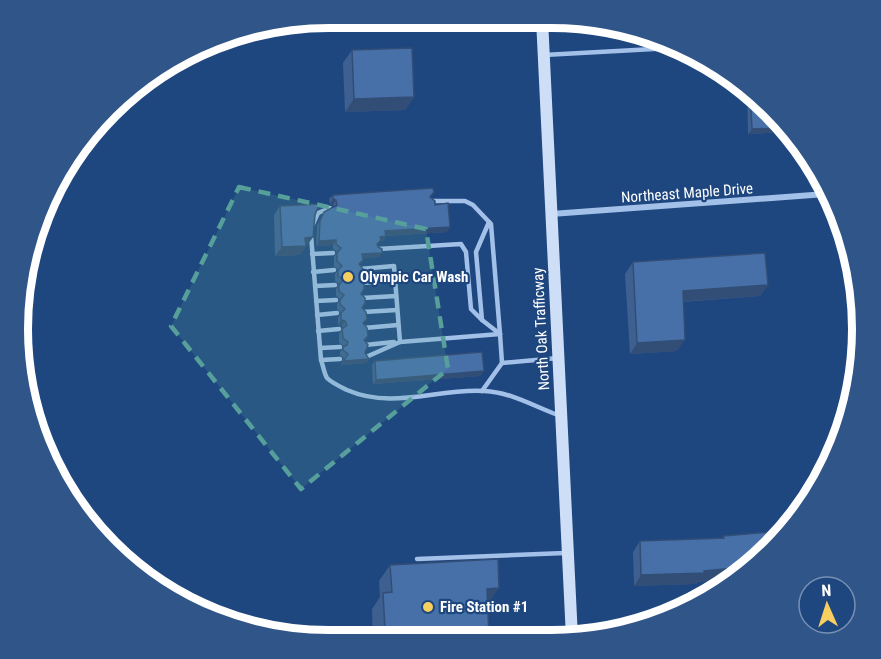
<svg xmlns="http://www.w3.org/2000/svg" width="881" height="659" viewBox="0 0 881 659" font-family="'Roboto Condensed',sans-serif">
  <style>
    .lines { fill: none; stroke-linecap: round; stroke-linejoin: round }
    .lane { stroke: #a2c0e8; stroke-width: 4.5 }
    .street { stroke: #a2c0e8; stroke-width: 6 }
    .secondary { stroke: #cddef6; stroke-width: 12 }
    .wall { fill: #3d6091 }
    .shaded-wall { fill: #324e76 }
    .building { fill: #4770a9; stroke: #324e76; stroke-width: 1.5 }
    .marked { fill: #579f9a; fill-opacity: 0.2; stroke: #579f9a; stroke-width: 4.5; stroke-dasharray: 12 8; stroke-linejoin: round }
    .poi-dot { fill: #f7cf61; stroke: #1e467f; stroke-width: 2 }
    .labels { text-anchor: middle; stroke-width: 4.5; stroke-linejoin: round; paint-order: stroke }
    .street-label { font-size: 15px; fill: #fff; stroke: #1e467f }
    .poi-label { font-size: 15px; font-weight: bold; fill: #fff; stroke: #1e467f; text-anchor: start }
    .rim { fill: none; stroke: #fff; stroke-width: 8 }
  </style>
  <rect width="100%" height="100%" fill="#1e467f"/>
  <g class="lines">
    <g class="lane">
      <path d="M544,55L672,48"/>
      <path d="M431,201H465L473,205L491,224L500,334"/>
      <path d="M489,222L476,252L482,320L500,334"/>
      <path d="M313,224L318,213L330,208"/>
      <path d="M311,235L321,360C323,365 324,373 327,378C332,383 341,387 347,390C393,410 437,388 484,391C511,392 533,406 558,415"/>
      <path d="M378,249L461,244L466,252L471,309L482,320"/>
      <path d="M312,254L333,253"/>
      <path d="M360,269L394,266L400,342L500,334L502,363L558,358"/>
      <path d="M313,272L334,270"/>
      <path d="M361,283L395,281"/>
      <path d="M315,286L335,285"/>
      <path d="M362,298L396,296"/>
      <path d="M316,301L336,300"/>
      <path d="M363,312L397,310"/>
      <path d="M317,315L337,313"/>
      <path d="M364,328L398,325"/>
      <path d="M318,331L339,329"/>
      <path d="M365,345L394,342"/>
      <path d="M320,348L340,347"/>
      <path d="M366,357L400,342"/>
      <path d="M321,360L340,359"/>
      <path d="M482,391L502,363"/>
      <path d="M417,559L565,553"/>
    </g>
    <path class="street" d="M551,214L826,194"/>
    <path class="secondary" d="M542,19L572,638"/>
  </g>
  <g class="wall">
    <path d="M352,50L414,97L405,110L345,112L343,63Z"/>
    <path d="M747,88L787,132L748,134Z"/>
    <path d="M333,195L430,197L450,227L447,232L386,236L383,241H380L377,245L379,257L362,258L359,265L365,353L369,359L366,363L341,365L344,358L340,355V352L344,346L339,343V334L343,328L342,326L338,325V317L341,313L337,309V304L340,299L336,296V289L339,284L335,281V274L338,270L334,266V257L337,252L333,249V245L316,246L317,225L324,212L334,207L333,205L330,204L329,199Z"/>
    <path d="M280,206L315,215L313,237L300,255L275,256L274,215Z"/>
    <path d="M847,245L857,268L848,280L843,251Z"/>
    <path d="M633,262L768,285L760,296L683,302L677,351L630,354L625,274Z"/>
    <path d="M375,361L484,371L480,376L373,384L372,365Z"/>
    <path d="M782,531L735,579L698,582L696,584L634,586L633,552L640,541L722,538L723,536Z"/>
    <path d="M390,565L488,604L489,638H373L372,609L380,597L379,581Z"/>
  </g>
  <g class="shaded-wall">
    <path d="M414,97L405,110L345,112L354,99Z"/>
    <path d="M784,128L787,132L748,134L752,129Z"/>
    <path d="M333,199L336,200L333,205L330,204Z"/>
    <path d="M450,227L447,232L382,236L385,231Z"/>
    <path d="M386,236L383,241H380L374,249L380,237Z"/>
    <path d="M313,237L300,255L275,256L282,247L305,238Z"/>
    <path d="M336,240L333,245L316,246L319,241Z"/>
    <path d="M382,253L379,257L359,258L362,254Z"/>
    <path d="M855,271H857V279L848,280Z"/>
    <path d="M768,285L760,296L675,302L683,291Z"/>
    <path d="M341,320L345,321L342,326L338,325Z"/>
    <path d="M685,340L677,351L630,354L637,343Z"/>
    <path d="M369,359L366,363L341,365L344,361Z"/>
    <path d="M484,371L480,376L373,384L376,380Z"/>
    <path d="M746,567L735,579L698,582L696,584L634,586L641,575Z"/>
    <path d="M499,588L488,604L487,589Z"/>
    <path d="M395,628L387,638H378L385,629Z"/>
  </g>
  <g class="building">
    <path d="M412,48L414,97L354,99L352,50Z"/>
    <path d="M750,92L784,128L752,129Z"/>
    <path d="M433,188L434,192L430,197L435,201V205L448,203L450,227L385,231L386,236L380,237L381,240L377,244L378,247L382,249V253L362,254L363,260L359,264L363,269L364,274L360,278L364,283V289L361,294L365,298V303L362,308L366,312L367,319L363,323L367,328L368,336L364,340L368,345L365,353L369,359L344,361L348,354L343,350V347L347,345L348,342L343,338L342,329L347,325L345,321L341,320V313L345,309L340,304V300L344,295L339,291V285L343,280L338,276V270L342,266L337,261V253L341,248L336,244V240L319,241L320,221L324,212L337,205L336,200L333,199V195Z"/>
    <path d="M319,204L315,215L313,237L305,238L306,246L282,247L280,206Z"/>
    <path d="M765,253L768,285L683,291L685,340L637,343L633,262Z"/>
    <path d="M852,256L857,268V271H855Z"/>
    <path d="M23,284L34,287L20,343H19Z"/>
    <path d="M482,352L484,371L376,380L375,361Z"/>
    <path d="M782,531L746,567L704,571V573L641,575L640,541L724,538L723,536Z"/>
    <path d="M498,559L499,588L487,589L489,638H395V628L385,629L383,593L392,592L390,565Z"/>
  </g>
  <path class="marked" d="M239,187L426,229L448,369L301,489L171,326Z"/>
  <g class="poi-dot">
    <circle cx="348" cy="277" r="6"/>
    <circle cx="428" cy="607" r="6"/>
  </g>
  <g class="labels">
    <g class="street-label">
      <text transform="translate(687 193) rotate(-4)" y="5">Northeast Maple Drive</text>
      <text transform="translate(541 329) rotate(-93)" y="5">North Oak Trafficway</text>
    </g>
    <g class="poi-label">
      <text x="360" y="282">Olympic Car Wash</text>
      <text x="440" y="612">Fire Station #1</text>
    </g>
  </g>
  <path d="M0 0H881V659H0ZM329 28H551A301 301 0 0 1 852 329V329A301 301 0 0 1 551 630H329A301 301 0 0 1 28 329V329A301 301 0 0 1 329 28Z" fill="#305589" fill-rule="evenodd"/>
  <path class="rim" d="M329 28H551A301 301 0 0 1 852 329V329A301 301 0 0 1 551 630H329A301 301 0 0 1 28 329V329A301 301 0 0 1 329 28Z"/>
  <g transform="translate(827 605) rotate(357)"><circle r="28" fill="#1e467f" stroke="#7890b2" stroke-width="1.5"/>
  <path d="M0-4.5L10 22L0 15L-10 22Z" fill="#f7cf61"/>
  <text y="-9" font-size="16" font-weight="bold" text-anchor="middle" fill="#ffffff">N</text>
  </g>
</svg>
